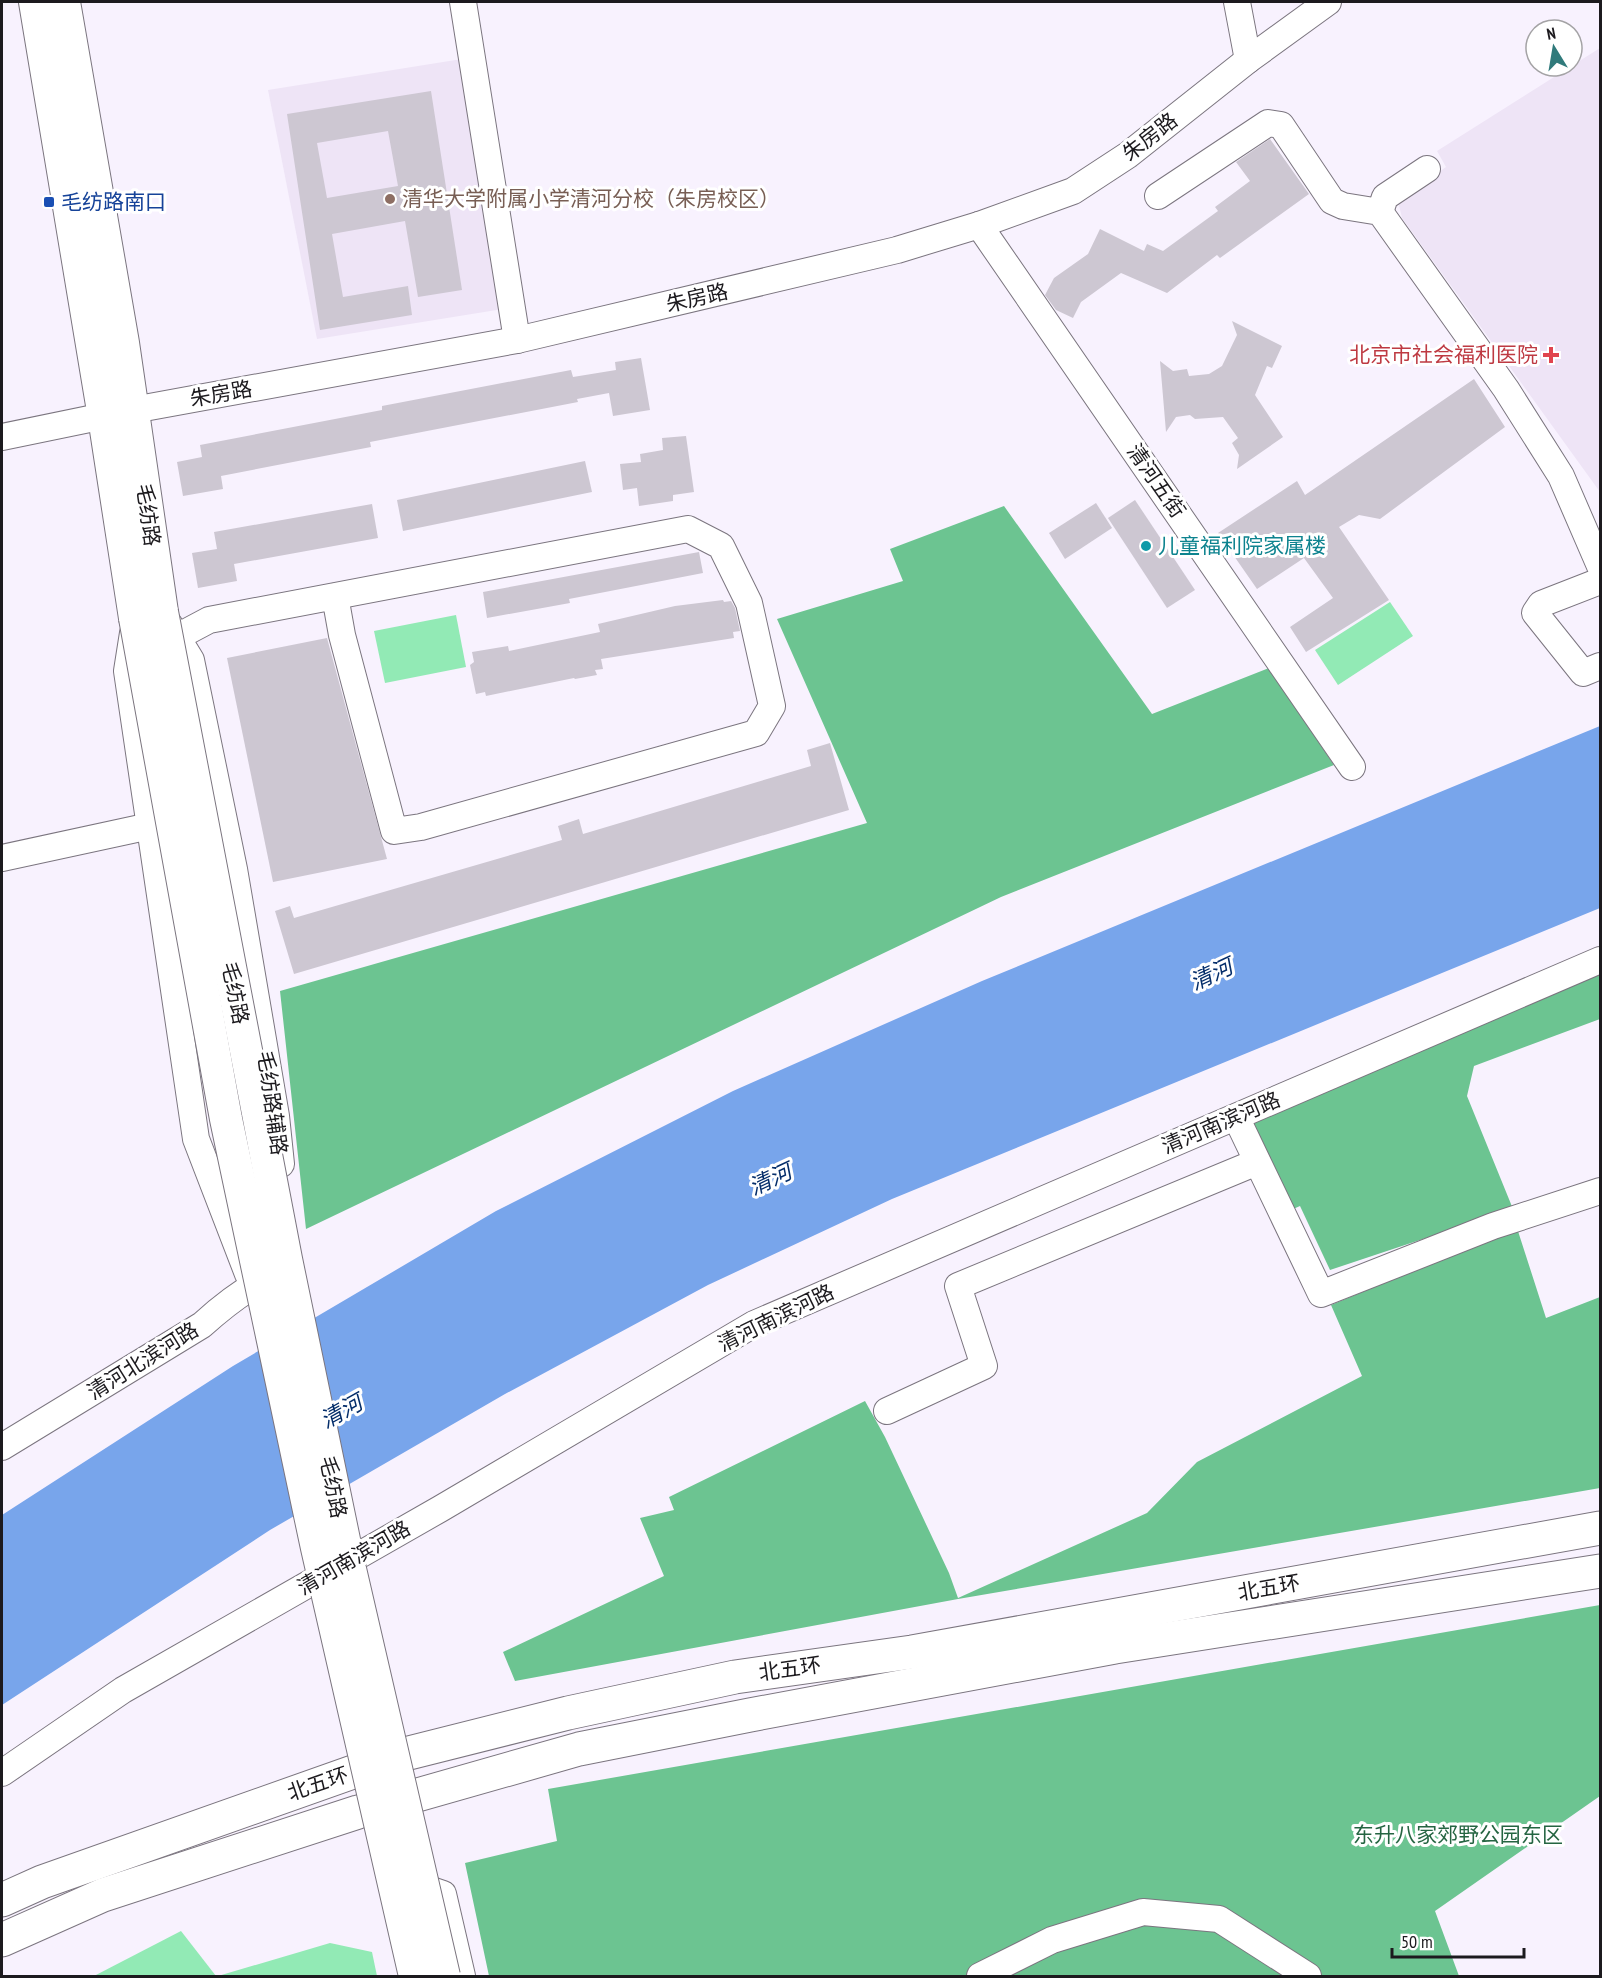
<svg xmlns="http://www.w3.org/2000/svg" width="1602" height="1978" viewBox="0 0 1602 1978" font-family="'PT Sans Narrow','Noto Sans SC',sans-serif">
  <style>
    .built { fill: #eee4f6 }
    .green { fill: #92eab5 }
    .forest { fill: #6cc491 }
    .water { fill: #78a5eb }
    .building { fill: #cdc7d2; fill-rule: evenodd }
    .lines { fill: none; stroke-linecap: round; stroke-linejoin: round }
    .minor-casing { stroke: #7b757f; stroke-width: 28 }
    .major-casing { stroke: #7b757f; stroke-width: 34 }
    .highway-casing { stroke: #7b757f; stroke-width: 35 }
    .minor { stroke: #fff; stroke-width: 26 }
    .major { stroke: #fff; stroke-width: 32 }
    .highway { stroke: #fff; stroke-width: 33 }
    .major-bridge-casing { stroke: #7b757f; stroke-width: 34; stroke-linecap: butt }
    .major-bridge { stroke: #fff; stroke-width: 32 }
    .education-dot { fill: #8d6e63; stroke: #fff; stroke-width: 2 }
    .transit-dot { fill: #1a4fb4; stroke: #fff; stroke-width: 2 }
    .health-dot { fill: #e0444e; stroke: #fff; stroke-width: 2 }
    .culture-dot { fill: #0f9aa8; stroke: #fff; stroke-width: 2 }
    .labels { text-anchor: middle; stroke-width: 6; stroke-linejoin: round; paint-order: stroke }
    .street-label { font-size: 21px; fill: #1c1a1e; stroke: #fff }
    .education-label { font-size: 21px; fill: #785e54; stroke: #fff; text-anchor: start }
    .transit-label { font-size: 21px; fill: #164399; stroke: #fff; text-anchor: start }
    .health-label { font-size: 21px; fill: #be3a42; stroke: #fff; text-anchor: end }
    .culture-label { font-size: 21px; fill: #0d838f; stroke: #fff; text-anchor: start }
    .park-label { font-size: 21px; fill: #256542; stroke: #fff }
    .water-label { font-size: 22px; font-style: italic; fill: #042d6a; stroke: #fff }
  </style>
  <rect width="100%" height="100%" fill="#f8f2fe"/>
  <g class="built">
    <path d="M1600,48V492L1402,218L1398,201L1446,167L1437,151Z"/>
    <path d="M468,58L509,308L317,339L268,90Z"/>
  </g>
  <g class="green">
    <path d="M1390,602L1413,636L1338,685L1315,650Z"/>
    <path d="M456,615L466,667L385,683L374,631Z"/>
    <path d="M181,1931L216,1976H94Z"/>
    <path d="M330,1943L372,1952L377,1976H218Z"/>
  </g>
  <g class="forest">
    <path d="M1004,506L1152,714L1269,668L1334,765L1001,897L306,1229L280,991L867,823L777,619L903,581L890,549Z"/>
    <path d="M1600,973V1019L1474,1066L1467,1096L1513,1209L1330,1270L1300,1206L1291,1210L1250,1121Z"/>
    <path d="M1517,1228L1546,1318L1600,1297V1488L958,1599L515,1681L503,1652L664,1576L640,1518L674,1510L669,1497L865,1401L885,1437L949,1573L958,1598L1147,1513L1197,1462L1362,1376L1331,1305Z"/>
    <path d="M1600,1605V1796L1435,1911L1459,1976H489L465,1863L557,1841L548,1789Z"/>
  </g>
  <path class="water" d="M1600,726V908L892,1199L708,1285L505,1394L270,1530L2,1705V1515L233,1366L496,1211L733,1091L982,981Z"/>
  <g class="building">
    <path d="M431,91L462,290L418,297L405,221L332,234L343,297L408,286L412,315L320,330L287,114ZM388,131L398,186L327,198L317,143Z"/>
    <path d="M1270,139L1309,194L1220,258L1217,255L1167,293L1121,273L1081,302L1073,318L1056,310L1045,295L1054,278L1088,254L1100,229L1144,251L1147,244L1163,251L1218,211L1215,207L1250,181L1236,162Z"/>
    <path d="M1232,321L1282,346L1272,368L1267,366L1255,395L1283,437L1237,469L1239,455L1232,443L1238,438L1223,417L1195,419L1190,415L1176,417L1166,432L1160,361L1173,371L1187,369L1189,376L1209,374L1222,366L1237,335Z"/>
    <path d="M641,358L650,410L613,416L609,393L577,399L578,402L370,442L371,447L221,476L223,489L183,496L177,462L202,457L200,445L382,410V406L571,370L573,377L616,370L615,362Z"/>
    <path d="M1474,379L1505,427L1380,519L1359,515L1339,527L1389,600L1306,652L1290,627L1333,598L1304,558L1257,589L1218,533L1297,481L1305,495Z"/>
    <path d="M686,436L694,492L673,495V501L639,506L637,488L623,490L620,464L641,462L640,454L663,450L662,438Z"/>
    <path d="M585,461L592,492L403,531L397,500Z"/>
    <path d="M1135,500L1195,590L1167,608L1108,518Z"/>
    <path d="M1096,503L1112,528L1065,559L1049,533Z"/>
    <path d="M372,504L378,538L234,564L237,581L198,588L192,553L217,549L214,532Z"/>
    <path d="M699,552L703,573L569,599L570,603L487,618L483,592Z"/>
    <path d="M723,600L724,602L731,601L735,608L740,631L733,632L734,638L601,659L603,669L595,670L597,675L575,679L574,678L486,696L485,692L476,694L470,665L474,662L472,652L508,646L509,651L600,632L598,624L675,606Z"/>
    <path d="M327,638L387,859L273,882L227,658Z"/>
    <path d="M830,743L849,810L294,974L275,911L290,906L294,918L562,840L558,826L579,819L583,834L811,766L807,750Z"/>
  </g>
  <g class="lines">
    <defs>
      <g id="minor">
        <path d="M463,2L517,340"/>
        <path d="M1237,2L1248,60"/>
        <path d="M1158,196L1268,123L1281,125L1332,201L1343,206L1380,212L1506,389L1561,476L1600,566"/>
        <path d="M1380,212L1385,197L1427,169"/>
        <path d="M979,225L1352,767"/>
        <path d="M2,437L133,410L517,340L897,250L979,225L1073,191L1128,155L1248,60L1328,2"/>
        <path d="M1600,581L1541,604L1535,613L1583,673L1600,666"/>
        <path d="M169,624L191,660L234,869L276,1116L281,1164"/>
        <path d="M133,633L127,671L196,1139L248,1274"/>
        <path d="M177,637L209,620L688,529L721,546L749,603L772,706L756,733L421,827L394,831L342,635L335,596"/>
        <path d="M2,858L150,826"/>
        <path d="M1236,1117L1321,1294L1493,1226L1600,1191"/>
        <path d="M887,1411L984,1366L958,1286L1257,1162"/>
        <path d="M2,1447L202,1325C224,1305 246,1288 273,1275"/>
        <path d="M2,1773L123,1690L440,1509L754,1324L1600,960"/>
        <path d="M408,1882L443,1894L462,1976"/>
        <path d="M980,1976L1052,1940L1143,1912L1219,1919L1308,1976"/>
      </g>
      <g id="major">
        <path d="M35,2L104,417L135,618"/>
        <path d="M64,2L123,343L162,612"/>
      </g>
      <g id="highway">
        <path d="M2,1900L42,1882L401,1755L568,1713L735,1677L912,1652L1600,1528"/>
        <path d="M2,1940L103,1895L358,1812L579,1749L750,1715L1115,1647L1600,1571"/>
      </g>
    </defs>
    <use href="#minor" class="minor-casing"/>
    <use href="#major" class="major-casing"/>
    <use href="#highway" class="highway-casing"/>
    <use href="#minor" class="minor"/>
    <use href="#major" class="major"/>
    <use href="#highway" class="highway"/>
    <defs>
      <g id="major-bridge">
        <path d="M162,612L286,1259L350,1569L444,1976"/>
        <path d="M135,618L226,1119L317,1548L415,1976"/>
      </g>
    </defs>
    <use href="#major-bridge" class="major-bridge-casing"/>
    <use href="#major-bridge" class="major-bridge"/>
  </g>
  <circle class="education-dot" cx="390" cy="199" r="6"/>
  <rect class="transit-dot" x="43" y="196" width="12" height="12" rx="3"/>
  <path class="health-dot" d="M1548 346h6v6h6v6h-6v6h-6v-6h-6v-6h6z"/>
  <circle class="culture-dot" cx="1146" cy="546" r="6"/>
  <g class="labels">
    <g class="street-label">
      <text transform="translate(1150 137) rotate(-38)" y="7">朱房路</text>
      <text transform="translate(697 298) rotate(-13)" y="7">朱房路</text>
      <text transform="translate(221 394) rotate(-10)" y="7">朱房路</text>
      <text transform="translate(1156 481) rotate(55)" y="7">清河五街</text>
      <text transform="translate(148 515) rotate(82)" y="7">毛纺路</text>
      <text transform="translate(235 993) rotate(79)" y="7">毛纺路</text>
      <text transform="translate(272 1103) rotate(82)" y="7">毛纺路辅路</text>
      <text transform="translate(1221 1123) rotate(-23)" y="7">清河南滨河路</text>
      <text transform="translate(776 1318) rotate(-26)" y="7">清河南滨河路</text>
      <text transform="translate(143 1361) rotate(-32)" y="7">清河北滨河路</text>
      <text transform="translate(333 1487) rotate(79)" y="7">毛纺路</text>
      <text transform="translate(354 1558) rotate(-30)" y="7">清河南滨河路</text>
      <text transform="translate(1269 1588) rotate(-10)" y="7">北五环</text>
      <text transform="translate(790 1669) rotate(-8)" y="7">北五环</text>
      <text transform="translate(318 1784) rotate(-19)" y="7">北五环</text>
    </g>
    <g class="education-label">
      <text x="402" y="206">清华大学附属小学清河分校（朱房校区）</text>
    </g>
    <g class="transit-label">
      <text x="61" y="209">毛纺路南口</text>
    </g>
    <g class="health-label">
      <text x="1538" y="362">北京市社会福利医院</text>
    </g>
    <g class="culture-label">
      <text x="1158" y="553">儿童福利院家属楼</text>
    </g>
    <g class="park-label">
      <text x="1458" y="1842">东升八家郊野公园东区</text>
    </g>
    <g class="water-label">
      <text transform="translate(1211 974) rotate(-25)" y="8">清河</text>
      <text transform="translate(770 1179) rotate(-25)" y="8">清河</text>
      <text transform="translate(341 1411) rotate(-29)" y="8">清河</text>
    </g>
  </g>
  <rect width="1602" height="1978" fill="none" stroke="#1c1a1e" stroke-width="6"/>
  <g transform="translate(1554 48) rotate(349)"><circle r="28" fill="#ffffff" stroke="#a4a3a5" stroke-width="1.5"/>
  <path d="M0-4.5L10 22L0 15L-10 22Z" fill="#307a7b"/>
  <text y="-9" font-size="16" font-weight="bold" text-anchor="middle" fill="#1c1a1e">N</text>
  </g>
  <path d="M1392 1948v9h132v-9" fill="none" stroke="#1c1a1e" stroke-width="3"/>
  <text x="1401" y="1948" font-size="18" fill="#1c1a1e" stroke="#ffffff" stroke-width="4.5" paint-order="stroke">50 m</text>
</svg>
